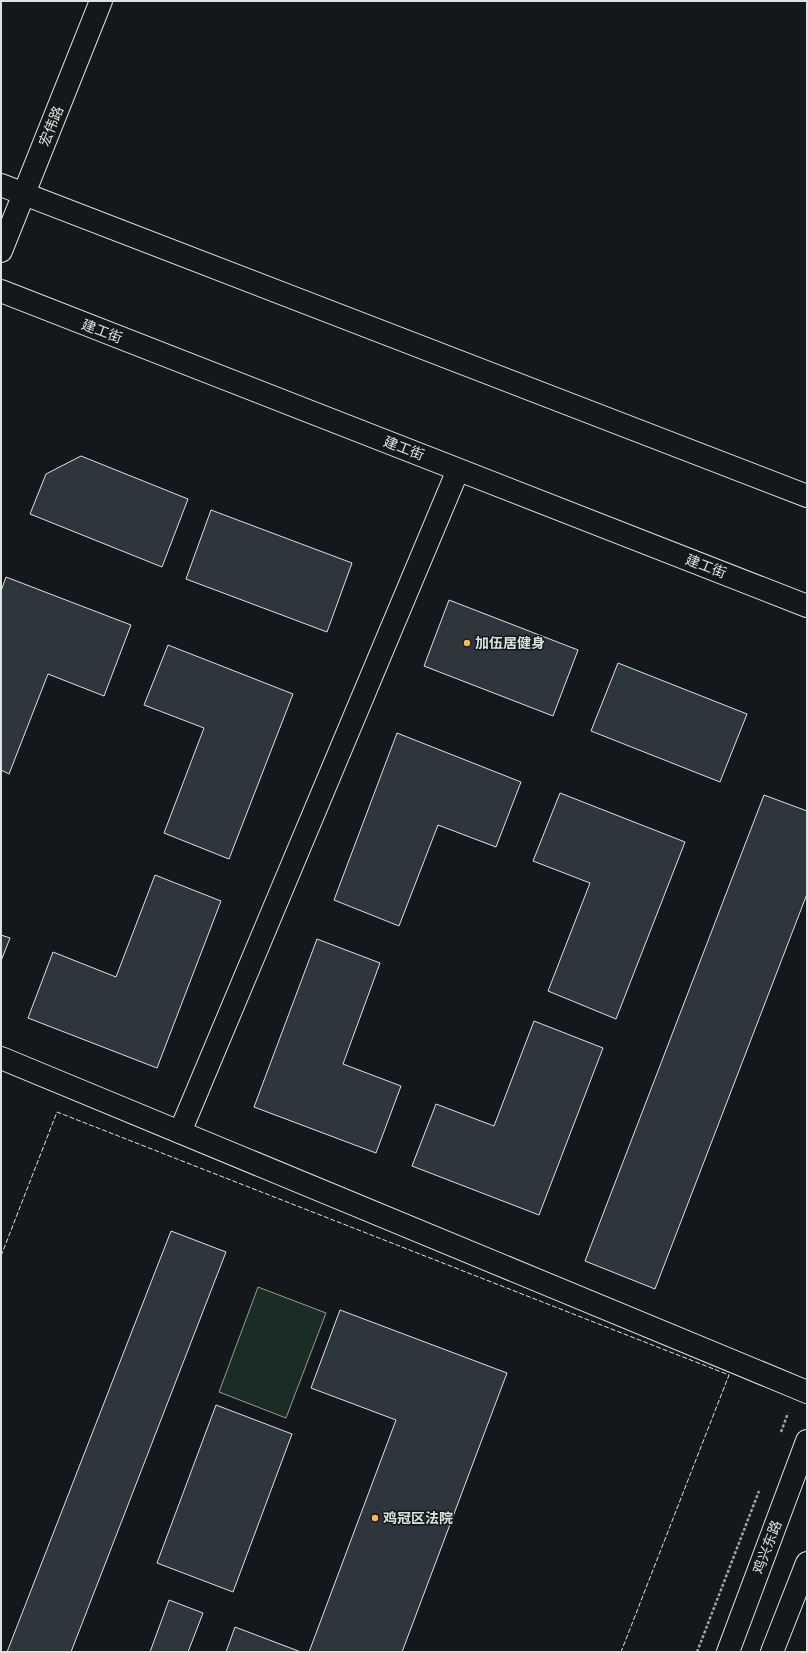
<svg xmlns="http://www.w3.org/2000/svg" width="808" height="1653" viewBox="0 0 808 1653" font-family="Quicksand,'Noto Sans SC',sans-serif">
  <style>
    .green { fill: #1a2d24; stroke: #939e99 }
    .building { fill: #2c363c; stroke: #d8e6dc }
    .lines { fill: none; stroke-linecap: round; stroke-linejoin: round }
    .minor-casing { stroke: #d8e6dc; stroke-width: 24 }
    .major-casing { stroke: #d8e6dc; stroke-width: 24 }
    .highway-casing { stroke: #d8e6dc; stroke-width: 24 }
    .path { stroke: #9da8a2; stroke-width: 2.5; stroke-dasharray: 3 2; stroke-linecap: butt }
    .minor { stroke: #14181c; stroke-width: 22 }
    .major { stroke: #14181c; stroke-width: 22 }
    .highway { stroke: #14181c; stroke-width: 22 }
    .fence { stroke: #d8e6dc; stroke-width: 1; stroke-dasharray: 5 2; stroke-linecap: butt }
    .poi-dot { fill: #ffb74d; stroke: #14181c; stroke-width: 1.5 }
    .labels { text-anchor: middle; stroke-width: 3; stroke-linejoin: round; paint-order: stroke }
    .street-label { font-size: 14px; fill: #d8e6dc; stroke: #14181c }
    .poi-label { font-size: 14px; font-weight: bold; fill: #d8e6dc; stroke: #14181c; text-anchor: start }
  </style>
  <rect width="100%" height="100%" fill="#14181c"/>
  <path class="green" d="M258,1287L326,1313L286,1418L219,1392Z"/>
  <g class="building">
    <path d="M81,456L188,499L162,567L30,514L46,474Z"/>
    <path d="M211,510L352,563L327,632L186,579Z"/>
    <path d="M6,577L131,625L104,696L48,674L9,774L1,770V591Z"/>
    <path d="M449,600L578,650L553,716L424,666Z"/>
    <path d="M168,645L293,694L229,859L164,833L204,728L144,705Z"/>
    <path d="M618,663L747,714L720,782L591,731Z"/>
    <path d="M397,733L521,782L496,847L438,825L399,926L334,900Z"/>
    <path d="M560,793L685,842L616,1019L548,991L590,883L533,861Z"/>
    <path d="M764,795L807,811V894L655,1289L585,1261Z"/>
    <path d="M155,875L221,901L157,1068L28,1018L53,952L116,977Z"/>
    <path d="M1,935L10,938L1,961Z"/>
    <path d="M317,939L380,963L343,1064L401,1086L376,1153L254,1107Z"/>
    <path d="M534,1021L603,1048L539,1215L412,1166L436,1104L494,1126Z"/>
    <path d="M171,1231L226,1252L71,1652H7Z"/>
    <path d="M340,1310L507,1373L402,1652H309L396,1420L311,1388Z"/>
    <path d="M216,1405L292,1434L233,1592L157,1563Z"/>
    <path d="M169,1600L203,1613L188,1652H150Z"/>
    <path d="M235,1627L301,1652H226Z"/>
  </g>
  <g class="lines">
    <defs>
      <g id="minor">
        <path d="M1,251L101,1"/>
        <path d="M1,1058L807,1392"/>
        <path d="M180,1132L458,470"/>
      </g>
      <g id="major">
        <path d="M1,185L807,496"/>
        <path d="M1,291L807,606"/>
      </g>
      <g id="highway">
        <path d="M728,1652L807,1441"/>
        <path d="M772,1652L807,1563"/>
      </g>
    </defs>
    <use href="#minor" class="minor-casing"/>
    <use href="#major" class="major-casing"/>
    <use href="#highway" class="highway-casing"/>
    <g class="path">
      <path d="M781,1432L788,1413"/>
      <path d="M697,1652L759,1491"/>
    </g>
    <use href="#minor" class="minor"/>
    <use href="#major" class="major"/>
    <use href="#highway" class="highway"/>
    <path class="fence" d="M1,1256L57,1112L729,1375L621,1652"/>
  </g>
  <g class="poi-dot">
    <circle cx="467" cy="643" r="4"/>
    <circle cx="375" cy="1518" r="4"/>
  </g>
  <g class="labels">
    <g class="street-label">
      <text transform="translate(51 126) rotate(-68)" y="5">宏伟路</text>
      <text transform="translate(102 331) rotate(21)" y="5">建工街</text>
      <text transform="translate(404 448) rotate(21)" y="5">建工街</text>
      <text transform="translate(706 566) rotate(21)" y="5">建工街</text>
      <text transform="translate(767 1547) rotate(-69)" y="5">鸡兴东路</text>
    </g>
    <g class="poi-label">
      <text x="475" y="648">加伍居健身</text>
      <text x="383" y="1523">鸡冠区法院</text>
    </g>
  </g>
  <rect width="808" height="1653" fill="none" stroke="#d8e6dc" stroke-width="4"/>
</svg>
